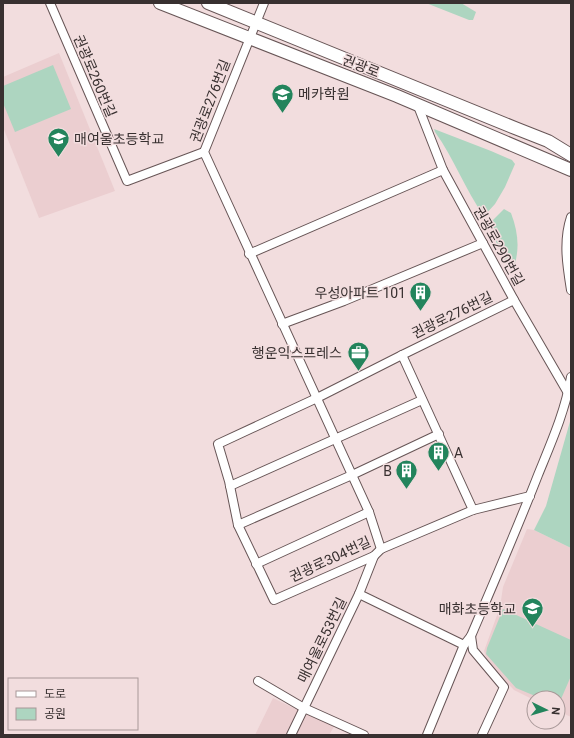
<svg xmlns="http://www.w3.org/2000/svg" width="574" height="738" viewBox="0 0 574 738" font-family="Roboto,'Noto Sans KR',sans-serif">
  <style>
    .built { fill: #ebced0 }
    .green { fill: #add5c0 }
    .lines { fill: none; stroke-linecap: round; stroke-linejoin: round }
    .street-casing { stroke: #675556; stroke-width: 10 }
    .secondary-casing { stroke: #675556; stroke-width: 14 }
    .street { stroke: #fff; stroke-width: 8 }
    .secondary { stroke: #fff; stroke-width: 12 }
    .labels { text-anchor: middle; stroke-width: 3; stroke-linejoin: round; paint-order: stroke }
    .street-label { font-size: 14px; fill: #383030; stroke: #f2ddde }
    .poi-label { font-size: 14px; fill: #383030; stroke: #f2ddde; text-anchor: end }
  </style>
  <rect width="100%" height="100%" fill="#f2ddde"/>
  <g class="built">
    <path d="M59,53L115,191L39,218L3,127V77Z"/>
    <path d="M527,529L534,530L571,548V717L558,711V698H534V700L514,690L488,663L484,651L500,607L503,587Z"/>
    <path d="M273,698L306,714L311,713L335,725L329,735H255Z"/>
  </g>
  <g class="green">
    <path d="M426,3H461L476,12L473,20H469Z"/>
    <path d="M53,65L71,109L15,132L3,103V86Z"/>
    <path d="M434,129L491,151L512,160L515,164L505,187L495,204L484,216C465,190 454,158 435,132Z"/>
    <path d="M504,209L511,213C518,232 520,248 514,267L510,270L501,254L489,224Z"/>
    <path d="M571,418V548L534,530L546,506Z"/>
    <path d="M503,609L571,640V676L558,706V698H540L516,688L486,654L487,648Z"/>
  </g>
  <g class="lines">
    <defs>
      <g id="street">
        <path d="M50,3L127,181L204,152"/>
        <path d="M264,3L204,152L369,512L381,549"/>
        <path d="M418,106L443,170L514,300L568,393"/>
        <path d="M571,217C563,241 567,265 571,290"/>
        <path d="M249,254L443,170"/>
        <path d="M514,300L402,355L317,398L218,444L229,481L238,525L274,600L374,556L381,549L473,510L530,496"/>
        <path d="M282,324L344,301L483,243"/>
        <path d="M402,355L473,510"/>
        <path d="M230,486L422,400"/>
        <path d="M238,525L352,475L439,434"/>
        <path d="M256,564L369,512"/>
        <path d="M359,594L464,645"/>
        <path d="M471,636L473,650L504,687L482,735"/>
        <path d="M258,681L304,708L364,735"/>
        <path d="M291,735L359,594L374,556"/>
        <path d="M427,735L464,645L471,636C494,582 517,529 538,475C551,443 565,412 571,377"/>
      </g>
      <g id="secondary">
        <path d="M160,3L397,96L571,170"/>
        <path d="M208,3L515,128L548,141L571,155"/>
      </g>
    </defs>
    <use href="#street" class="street-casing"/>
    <use href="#secondary" class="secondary-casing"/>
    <use href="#street" class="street"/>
    <use href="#secondary" class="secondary"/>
  </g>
  <defs>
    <symbol id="school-pin" viewBox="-11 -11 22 30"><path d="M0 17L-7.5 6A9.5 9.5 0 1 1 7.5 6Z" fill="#23845c" stroke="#f2ddde"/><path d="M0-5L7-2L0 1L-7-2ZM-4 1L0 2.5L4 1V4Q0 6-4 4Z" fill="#fff"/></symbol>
    <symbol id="building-pin" viewBox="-11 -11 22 30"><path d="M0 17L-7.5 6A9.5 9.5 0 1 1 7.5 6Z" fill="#23845c" stroke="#f2ddde"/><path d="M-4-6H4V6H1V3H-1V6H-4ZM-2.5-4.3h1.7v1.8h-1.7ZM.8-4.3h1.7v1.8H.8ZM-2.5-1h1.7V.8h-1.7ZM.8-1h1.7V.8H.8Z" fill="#fff"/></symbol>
    <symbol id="office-pin" viewBox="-11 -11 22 30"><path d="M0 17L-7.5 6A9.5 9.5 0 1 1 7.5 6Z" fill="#23845c" stroke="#f2ddde"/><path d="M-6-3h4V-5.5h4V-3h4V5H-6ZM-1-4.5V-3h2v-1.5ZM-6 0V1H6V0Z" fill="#fff"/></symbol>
  </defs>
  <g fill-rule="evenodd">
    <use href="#school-pin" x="270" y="82" width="25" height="34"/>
    <use href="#school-pin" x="46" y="126" width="25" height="34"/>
    <use href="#building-pin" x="408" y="280" width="25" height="34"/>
    <use href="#office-pin" x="346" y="340" width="25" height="34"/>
    <use href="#building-pin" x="426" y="440" width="25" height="34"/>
    <use href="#building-pin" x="394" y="458" width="25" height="34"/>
    <use href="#school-pin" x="520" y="596" width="25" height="34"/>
  </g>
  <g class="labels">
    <g class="street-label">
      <text transform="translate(361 66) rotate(21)" y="5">권광로</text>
      <text transform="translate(95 76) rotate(67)" y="5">권광로260번길</text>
      <text transform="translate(210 101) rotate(-69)" y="5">권광로276번길</text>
      <text transform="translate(499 246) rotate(61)" y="5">권광로290번길</text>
      <text transform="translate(452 315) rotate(-26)" y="5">권광로276번길</text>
      <text transform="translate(330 559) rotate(-25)" y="5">권광로304번길</text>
      <text transform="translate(322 640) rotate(-64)" y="5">매여울로53번길</text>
    </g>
    <g class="poi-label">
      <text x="298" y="99" text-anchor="start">메카학원</text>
      <text x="74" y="144" text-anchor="start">매여울초등학교</text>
      <text x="406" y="298">우성아파트 101</text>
      <text x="342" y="358">행운익스프레스</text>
      <text x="454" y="458" text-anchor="start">A</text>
      <text x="392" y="476">B</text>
      <text x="516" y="614">매화초등학교</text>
    </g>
  </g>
  <rect width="574" height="738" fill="none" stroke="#383030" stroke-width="8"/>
  <rect x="8" y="678" width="130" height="52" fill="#f2ddde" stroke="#a89898"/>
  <rect x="16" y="691" width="20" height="6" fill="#ffffff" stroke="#a89898"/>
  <text x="44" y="698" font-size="12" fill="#383030">도로</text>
  <rect x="16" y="708" width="20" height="12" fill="#add5c0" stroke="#a89898"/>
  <text x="44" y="718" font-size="12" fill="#383030">공원</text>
  <g transform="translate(546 710) rotate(95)"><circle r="19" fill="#f2ddde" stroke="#a89898"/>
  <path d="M0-3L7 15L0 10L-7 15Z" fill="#23845c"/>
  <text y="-6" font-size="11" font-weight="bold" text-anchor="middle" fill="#383030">N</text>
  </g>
</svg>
